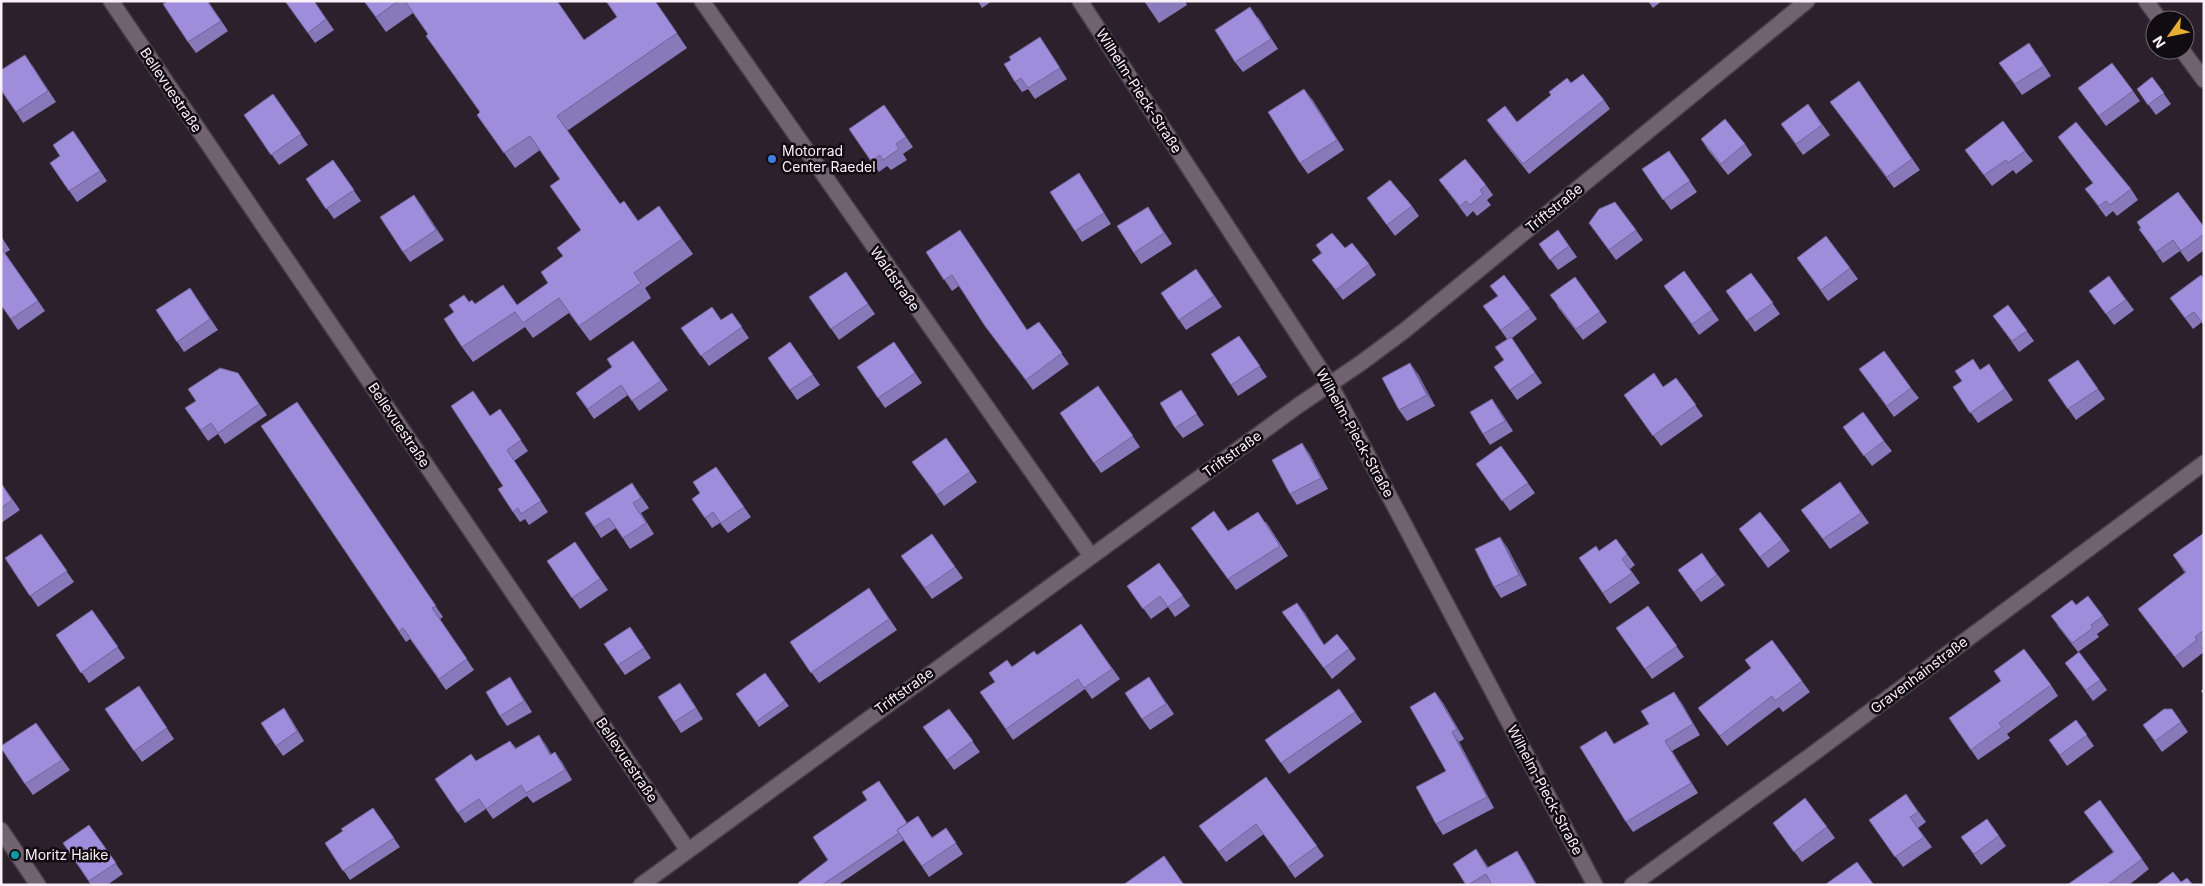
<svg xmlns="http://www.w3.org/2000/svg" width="2205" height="886" viewBox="0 0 2205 886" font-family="Inter,sans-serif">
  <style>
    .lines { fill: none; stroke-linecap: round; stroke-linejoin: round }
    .street-casing { stroke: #463d46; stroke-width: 18 }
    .secondary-casing { stroke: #463d46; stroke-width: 18 }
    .street { stroke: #71626f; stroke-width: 15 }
    .secondary { stroke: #71626f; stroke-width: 15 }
    .wall { fill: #8879bb }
    .shaded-wall { fill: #6f6399 }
    .building { fill: #9e8dda; stroke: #6f6399 }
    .shop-dot { fill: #3f7fe0; stroke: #110c11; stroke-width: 2 }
    .culture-dot { fill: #0f9aa8; stroke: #110c11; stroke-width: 2 }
    .labels { text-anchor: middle; stroke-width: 5; stroke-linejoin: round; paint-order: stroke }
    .street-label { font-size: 14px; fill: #f9f0f8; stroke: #110c11 }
    .poi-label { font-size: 14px; fill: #f9f0f8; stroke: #110c11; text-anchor: start }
  </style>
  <rect width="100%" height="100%" fill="#2c202c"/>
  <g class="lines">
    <defs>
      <g id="street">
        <path d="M111,1L687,849"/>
        <path d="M702,1L1091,556"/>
        <path d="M2146,1L2160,20"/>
        <path d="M2182,50L2204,80"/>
        <path d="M1,830L38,885"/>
        <path d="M641,885L1299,405L1361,363L1404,331L1807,1"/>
        <path d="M1632,885L1810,756L2204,463"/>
      </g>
      <path id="secondary" d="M1080,1L1330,384L1595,885"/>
    </defs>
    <use href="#street" class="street-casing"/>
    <use href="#secondary" class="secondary-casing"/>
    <use href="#street" class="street"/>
    <use href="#secondary" class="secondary"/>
  </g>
  <g class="wall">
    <path d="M208,1L228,31L196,53L188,42Z"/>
    <path d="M285,1H314L334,30L315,43Z"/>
    <path d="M364,1H557L584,40L655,1L687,48L567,131L620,204L638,221L659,206L693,254L645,288L651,298L590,341L569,313L533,338L525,327L473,362L462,347L469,302L475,304L517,305L548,283L563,257L581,230L560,179L540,150L515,168L477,115L480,112L428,34L413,13L386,32Z"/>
    <path d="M978,1H992L982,8Z"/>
    <path d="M1144,1H1185L1187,5L1159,23Z"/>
    <path d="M1648,1H1662L1653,8Z"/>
    <path d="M1258,17L1278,49L1243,72L1235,62Z"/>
    <path d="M1047,48L1067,79L1035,99L1028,89L1022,92L1015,82Z"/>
    <path d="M2037,54L2051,76L2022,95L1999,63Z"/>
    <path d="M32,65L56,102L23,123L16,112Z"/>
    <path d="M2152,77L2171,104L2156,115L2137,89Z"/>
    <path d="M1859,81L1920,170L1894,188L1830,102Z"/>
    <path d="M2078,88L2133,91L2140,101L2106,126Z"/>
    <path d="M273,94L308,145L279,165L244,115Z"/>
    <path d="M1312,99L1344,150L1308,174L1300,163Z"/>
    <path d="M1604,100L1610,109L1529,174L1494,130L1487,120L1517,122Z"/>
    <path d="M1808,104L1830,135L1803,155L1781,124Z"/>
    <path d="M884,105L913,147L903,154L907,160L891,170L887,166L879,172L849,129Z"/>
    <path d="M73,131L107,181L77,202L50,163L60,156Z"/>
    <path d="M2058,137L2131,189L2138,200L2117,216L2113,211L2106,217L2085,189L2093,183Z"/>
    <path d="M1701,139L1745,144L1752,155L1728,175L1708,150Z"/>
    <path d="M1965,150L2025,151L2033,161L2016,174L2013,170L1992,186Z"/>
    <path d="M1669,151L1697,192L1671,210L1642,169Z"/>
    <path d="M333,160L361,201L334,219L306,179Z"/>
    <path d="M1439,180L1486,185L1493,195L1487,200L1491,205L1477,216L1473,211L1467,217Z"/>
    <path d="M1086,184L1111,224L1082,242L1075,231Z"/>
    <path d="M1367,198L1412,206L1419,216L1395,236Z"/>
    <path d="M421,205L444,240L410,262L403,252Z"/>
    <path d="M1148,207L1172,244L1141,264L1134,253Z"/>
    <path d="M2137,222L2204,227V250L2188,262L2180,251L2163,263L2139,229L2141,228Z"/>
    <path d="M1589,223L1636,230L1643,240L1616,260Z"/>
    <path d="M1558,230L1577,257L1558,270L1539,244Z"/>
    <path d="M1,236L10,250L5,253L45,311L18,330L1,305Z"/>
    <path d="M1316,245L1345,248L1369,264L1376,275L1343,300L1312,260L1321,253Z"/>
    <path d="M926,252L1027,330L1039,322L1069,364L1033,390L993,337L959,286L952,291Z"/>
    <path d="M1797,258L1850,268L1858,279L1828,301Z"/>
    <path d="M1684,271L1719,320L1699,335L1664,286Z"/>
    <path d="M846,272L875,314L839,340L809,297Z"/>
    <path d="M1751,273L1780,314L1755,332L1726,291Z"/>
    <path d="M2109,276L2134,310L2114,325L2089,291Z"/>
    <path d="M1575,277L1607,322L1583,340L1557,306Z"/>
    <path d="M2204,279L2202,322L2193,329L2170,298Z"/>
    <path d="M1204,280L1222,307L1186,330L1161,293Z"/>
    <path d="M190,288L218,330L184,352L156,310Z"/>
    <path d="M2008,305L2034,341L2019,352L1993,316Z"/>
    <path d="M1483,306L1530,309L1537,319L1512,338L1542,383L1517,400L1494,367L1504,360L1507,339Z"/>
    <path d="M732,313L749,338L709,366L681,328L721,320Z"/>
    <path d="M1239,336L1267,377L1238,396L1231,385Z"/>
    <path d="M633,341L668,390L639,411L628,395L594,419L576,393L612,367Z"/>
    <path d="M790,342L820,385L797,400L768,358Z"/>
    <path d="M894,342L922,383L885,408L857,367Z"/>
    <path d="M2078,360L2105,399L2076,420L2048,380Z"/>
    <path d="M1989,364L2013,400L1978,423L1953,387Z"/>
    <path d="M1859,369L1911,388L1919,398L1894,417Z"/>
    <path d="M238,373L267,415L225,444L218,434L208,441L185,408Z"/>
    <path d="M1418,374L1435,406L1407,421L1399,410Z"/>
    <path d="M1676,378L1703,416L1661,446L1624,395L1663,387Z"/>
    <path d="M1098,386L1140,447L1101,473L1060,413Z"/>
    <path d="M1188,401L1204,425L1183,438L1175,428Z"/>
    <path d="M297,402L443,617L440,619L474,670L446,690L410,639L406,642L261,426Z"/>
    <path d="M500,409L528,451L514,461L548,512L529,525L525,519L520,522L513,512L503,486L490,416Z"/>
    <path d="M1499,409L1513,431L1490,445L1483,434Z"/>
    <path d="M1843,427L1884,441L1892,451L1872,466Z"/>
    <path d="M946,438L977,482L944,506L912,462Z"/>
    <path d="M1501,446L1535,493L1510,511L1476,464Z"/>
    <path d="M1309,453L1328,489L1297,505L1290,494Z"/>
    <path d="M716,467L751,517L728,533L720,523L712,528L692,499L700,493Z"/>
    <path d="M1840,482L1869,523L1830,549L1801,510Z"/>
    <path d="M1,483L20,510L1,523Z"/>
    <path d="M632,483L649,508L641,513L654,534L630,549L616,528L601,538L594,527Z"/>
    <path d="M1266,522L1288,556L1236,590L1191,528L1228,531Z"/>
    <path d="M1739,529L1782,540L1790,551L1768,568Z"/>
    <path d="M2204,533V646L2202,648L2204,650V652L2183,668L2138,609L2185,573L2173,555Z"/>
    <path d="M41,534L74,582L38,607L5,558Z"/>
    <path d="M932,534L963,578L932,599L901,556Z"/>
    <path d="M1616,539L1635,565L1630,569L1640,583L1610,604L1579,558L1599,551Z"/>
    <path d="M575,542L608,590L580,609L547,561Z"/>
    <path d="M1507,547L1527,585L1501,598L1494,587Z"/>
    <path d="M1702,553L1725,585L1701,602L1678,570Z"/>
    <path d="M1159,563L1190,606L1175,617L1168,607L1151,619L1127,586Z"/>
    <path d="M869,588L897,630L819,683L790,642Z"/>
    <path d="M1297,603L1324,645L1349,649L1356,659L1332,679L1282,612Z"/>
    <path d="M2076,605L2103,616L2109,625L2097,634L2099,637L2078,652L2057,625Z"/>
    <path d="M1648,606L1684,657L1652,679L1616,628Z"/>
    <path d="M92,610L125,658L89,683L56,635Z"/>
    <path d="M1081,624L1120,679L1092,699L1085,689L1013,740L980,692L995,682L1012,666L1037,655Z"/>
    <path d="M630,627L651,658L625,675L618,665Z"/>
    <path d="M2065,663L2100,680L2107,690L2093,701Z"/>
    <path d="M765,673L789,706L759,727L736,694Z"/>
    <path d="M510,677L517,688L532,712L507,726L500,716Z"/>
    <path d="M1149,677L1174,714L1150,730L1142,719Z"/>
    <path d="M1802,681L1810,692L1783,712L1779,707L1727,746L1698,708Z"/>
    <path d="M2051,685L2058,696L2007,734L2010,738L1978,760L1949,718Z"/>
    <path d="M139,686L174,739L142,762L105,709Z"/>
    <path d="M1339,689L1362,722L1289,774L1265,740Z"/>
    <path d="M1435,692L1443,703L1464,739L1459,742L1494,808L1443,835L1436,824L1446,771Z"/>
    <path d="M687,693L703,719L681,733L674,722Z"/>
    <path d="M1681,702L1700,735L1672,751L1698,793L1633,832L1626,822L1615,743L1649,724Z"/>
    <path d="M949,709L980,752L954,770L923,727Z"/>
    <path d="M2172,709L2188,732L2162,752L2143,725Z"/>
    <path d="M291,719L304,741L283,756L276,746Z"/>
    <path d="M2076,720L2094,746L2067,766L2049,740Z"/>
    <path d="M36,723L70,770L33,795L25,784Z"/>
    <path d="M510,741L516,748L546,745L551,754L562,762L572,780L533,803L527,796L493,819L486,809L465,823L435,779L476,761Z"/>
    <path d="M1266,777L1324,856L1295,878L1264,834L1226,862L1199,826Z"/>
    <path d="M1906,794L1926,822L1918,828L1932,847L1903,867L1869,820Z"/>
    <path d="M2100,800L2149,869L2129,885H2067L2113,852L2084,812Z"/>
    <path d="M373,808L400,847L350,880L325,843L343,831Z"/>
    <path d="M1987,819L2006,846L1981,865L1961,837Z"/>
    <path d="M908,823L932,837L946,828L963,854L929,877L904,840L838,885H799L828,860Z"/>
    <path d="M1773,823L1827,827L1835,838L1802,862Z"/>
    <path d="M89,825L123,874L107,885H91L63,843Z"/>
    <path d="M1476,849L1488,867L1524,862L1537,885H1466Z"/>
  </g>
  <g class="shaded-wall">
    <path d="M1304,89L1312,99L1344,150L1337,140Z"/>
    <path d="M414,195L421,205L444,240L436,230Z"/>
    <path d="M1148,207L1155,218L1172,244L1164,233Z"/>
    <path d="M1410,363L1418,374L1435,406L1427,395Z"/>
    <path d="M1492,399L1499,409L1513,431L1505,421Z"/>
    <path d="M1302,443L1309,453L1328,489L1321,478Z"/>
    <path d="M1500,537L1507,547L1527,585L1519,575Z"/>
    <path d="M1297,603L1305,613L1331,656L1324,645Z"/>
    <path d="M510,677L517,688L532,712L524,701Z"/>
    <path d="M680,683L687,693L703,719L696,708Z"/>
    <path d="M1435,692L1443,703L1464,739L1457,729Z"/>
    <path d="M1674,692L1681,702L1700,735L1693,724Z"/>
    <path d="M284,708L291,719L304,741L297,731Z"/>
    <path d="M1452,732L1459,742L1494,808L1487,797Z"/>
    <path d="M539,735L546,745L557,765L550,755Z"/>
    <path d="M1665,741L1672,751L1698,793L1691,783Z"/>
    <path d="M555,752L562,762L572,780L565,770Z"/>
    <path d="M1517,851L1524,862L1537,885H1536Z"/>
  </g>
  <g class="building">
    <path d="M168,1H207L221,21L188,42L163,4Z"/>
    <path d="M285,1H314L326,19L308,33Z"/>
    <path d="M364,1H398L376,17Z"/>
    <path d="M405,1H557L584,40L617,17L606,1H655L677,33L557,116L620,204L624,201L638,221L659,206L682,239L634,273L641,283L579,326L559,298L523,323L515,312L462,347L444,319L454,312L449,305L464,295L469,302L472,300L475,304L503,285L517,305L548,283L541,272L563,256L557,248L581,230L550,186L560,179L530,136L504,153L477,115L480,112L426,36L428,34Z"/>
    <path d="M1250,7L1271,39L1235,62L1215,30Z"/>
    <path d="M1040,37L1060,68L1028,88L1021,78L1015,82L1004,64L1011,60L1009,57Z"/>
    <path d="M2029,43L2044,66L2015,84L1999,63Z"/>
    <path d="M25,55L48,91L16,112L1,90V70Z"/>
    <path d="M2112,63L2133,91L2099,116L2078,88Z"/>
    <path d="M1583,74L1604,100L1523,164L1487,120L1505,106L1517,122L1551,95L1549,92L1567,78L1571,83Z"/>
    <path d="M2152,77L2164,93L2148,105L2137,89Z"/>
    <path d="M1859,81L1912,159L1887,177L1830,102Z"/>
    <path d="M1304,89L1337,140L1300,163L1268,112Z"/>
    <path d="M273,94L301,134L271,155L244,115Z"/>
    <path d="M1808,104L1822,125L1796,144L1781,124Z"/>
    <path d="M884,105L906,137L896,144L899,149L883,160L880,155L871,161L849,129Z"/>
    <path d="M1725,119L1745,144L1721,164L1701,139Z"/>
    <path d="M2003,121L2025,151L2008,163L2006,160L1984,175L1965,150Z"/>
    <path d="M2076,122L2131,189L2110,205L2106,201L2099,206L2085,189L2093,183L2058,137Z"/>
    <path d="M73,131L100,171L69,191L50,163L60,156L53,145Z"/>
    <path d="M1669,151L1690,181L1663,200L1642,169Z"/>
    <path d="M1465,159L1486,185L1480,190L1483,194L1470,205L1466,201L1460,206L1439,180Z"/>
    <path d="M333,160L354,190L326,209L306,179Z"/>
    <path d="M1079,173L1104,213L1075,231L1050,192Z"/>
    <path d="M1390,180L1412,206L1387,225L1367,198Z"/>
    <path d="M2178,192L2204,227V234L2181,251L2173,240L2156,252L2139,229L2141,228L2137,222Z"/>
    <path d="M414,195L436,230L403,252L380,217Z"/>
    <path d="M1615,202L1636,230L1609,250L1589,223L1599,209Z"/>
    <path d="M1148,207L1164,233L1134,253L1117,226Z"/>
    <path d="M960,230L1027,330L1039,322L1062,353L1026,380L985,326L952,275L944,280L926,252Z"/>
    <path d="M1558,230L1569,246L1550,260L1539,244Z"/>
    <path d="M1332,233L1345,248L1352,243L1369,264L1336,290L1312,260L1322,253L1316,245Z"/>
    <path d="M1826,236L1850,268L1821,290L1797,258Z"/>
    <path d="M1,248L38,301L11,319L1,305Z"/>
    <path d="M1196,269L1214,296L1179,320L1161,293Z"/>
    <path d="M1684,271L1712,310L1692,324L1664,286Z"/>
    <path d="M846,272L868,304L831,329L809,297Z"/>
    <path d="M1751,273L1773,303L1747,321L1726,291Z"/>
    <path d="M1504,275L1530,309L1501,330L1483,306L1498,296L1490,286Z"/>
    <path d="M2201,275L2204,279V325L2194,312L2185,318L2170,298Z"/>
    <path d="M2109,276L2126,300L2106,314L2089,291Z"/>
    <path d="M1575,277L1600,312L1576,329L1550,295Z"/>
    <path d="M190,288L210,319L177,342L156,310Z"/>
    <path d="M2008,305L2027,331L2012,341L1993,316Z"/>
    <path d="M712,307L721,320L732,313L742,327L701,356L681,328Z"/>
    <path d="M1239,336L1260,366L1231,385L1211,354Z"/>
    <path d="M1511,337L1535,373L1510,390L1494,367L1504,360L1495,347Z"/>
    <path d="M633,341L661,381L632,401L621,385L588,409L576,393L612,367L607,359Z"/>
    <path d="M790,342L813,375L790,390L768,358Z"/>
    <path d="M894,342L915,373L878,398L857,367Z"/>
    <path d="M1884,351L1911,388L1887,406L1859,369Z"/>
    <path d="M1973,359L1980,370L1989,364L2005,389L1970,413L1953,387L1962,381L1955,371Z"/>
    <path d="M2078,360L2098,389L2068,409L2048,380Z"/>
    <path d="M1410,363L1427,395L1399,410L1382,378Z"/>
    <path d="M220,368L238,373L259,404L218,433L211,423L201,430L185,408L196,401L188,389Z"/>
    <path d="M1654,373L1663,387L1676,378L1696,405L1653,436L1624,395Z"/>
    <path d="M1098,386L1133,436L1094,463L1060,413Z"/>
    <path d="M1181,390L1197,414L1175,428L1160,403Z"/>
    <path d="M473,391L490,416L500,409L521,440L507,450L541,501L521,514L518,508L513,512L498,489L503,486L451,406Z"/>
    <path d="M1492,399L1505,421L1483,434L1470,412Z"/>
    <path d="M297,402L436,606L432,608L467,659L439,679L403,628L399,631L261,426Z"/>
    <path d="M1863,412L1884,441L1864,456L1843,427Z"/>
    <path d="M946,438L970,472L937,495L912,462Z"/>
    <path d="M1302,443L1321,478L1290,494L1272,460Z"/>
    <path d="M1501,446L1528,483L1502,501L1476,464Z"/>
    <path d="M716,467L744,507L721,523L713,512L705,518L692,499L700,493L693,482Z"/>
    <path d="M1840,482L1861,513L1823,539L1801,510Z"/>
    <path d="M1,483L12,500L1,508Z"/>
    <path d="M632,483L641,498L633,503L646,523L623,538L609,518L594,527L585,513Z"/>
    <path d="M1214,511L1228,531L1258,512L1280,546L1228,579L1191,528Z"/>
    <path d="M1760,512L1782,540L1760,557L1739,529Z"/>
    <path d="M2204,533V630L2195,637L2197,640L2175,657L2138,609L2186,572L2173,555Z"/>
    <path d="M41,534L67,571L30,596L5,558Z"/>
    <path d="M932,534L955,567L925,588L901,556Z"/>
    <path d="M1500,537L1519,575L1494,587L1475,549Z"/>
    <path d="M1616,539L1627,554L1622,559L1632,573L1603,593L1579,558L1596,546L1599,551Z"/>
    <path d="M575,542L600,579L572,598L547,561Z"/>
    <path d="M1702,553L1717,575L1694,592L1678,570Z"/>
    <path d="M1159,563L1183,596L1168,607L1160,596L1143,609L1127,586Z"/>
    <path d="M869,588L889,619L811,673L790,642Z"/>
    <path d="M2088,596L2103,616L2091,625L2093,628L2072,643L2051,616L2072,600L2076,605Z"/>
    <path d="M1297,603L1324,645L1337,634L1349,649L1324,668L1282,612Z"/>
    <path d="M1648,606L1677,646L1645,669L1616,628Z"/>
    <path d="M92,610L118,647L81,673L56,635Z"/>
    <path d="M1081,624L1112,669L1084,688L1078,679L1006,729L980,692L995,682L989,673L1007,660L1012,667L1034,651L1037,655Z"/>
    <path d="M630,627L644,648L618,665L604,644Z"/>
    <path d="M1772,640L1802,681L1775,701L1772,696L1720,736L1698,708L1751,668L1745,660Z"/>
    <path d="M2024,649L2051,685L1999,723L2002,727L1971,750L1949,718L2001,681L1994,671Z"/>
    <path d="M2079,652L2100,680L2086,690L2065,663Z"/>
    <path d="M765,673L785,701L756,722L736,694Z"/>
    <path d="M510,677L524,701L500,716L486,692Z"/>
    <path d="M1149,677L1166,704L1142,719L1125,693Z"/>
    <path d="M680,683L696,708L674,722L658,697Z"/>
    <path d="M139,686L167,728L134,751L105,709Z"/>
    <path d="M1339,689L1355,712L1281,763L1265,740Z"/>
    <path d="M2204,689V694L2201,691Z"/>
    <path d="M1435,692L1457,729L1452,732L1487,797L1436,824L1416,787L1446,771L1410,707Z"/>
    <path d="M1674,692L1693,724L1665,741L1691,783L1626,822L1580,747L1606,731L1614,744L1649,724L1641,711Z"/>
    <path d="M284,708L297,731L276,746L261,723Z"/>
    <path d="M949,709L973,741L947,760L923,727Z"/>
    <path d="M2164,709H2172L2181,722L2155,741L2143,725Z"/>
    <path d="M2076,720L2087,735L2060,755L2049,740Z"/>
    <path d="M36,723L62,760L25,784L1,748V746Z"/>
    <path d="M539,735L550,755L555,752L565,770L526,793L521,785L486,809L479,799L458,813L435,779L471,754L476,761L510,741L515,749Z"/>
    <path d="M1266,777L1317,846L1288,867L1256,824L1219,852L1199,826Z"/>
    <path d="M879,781L907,823L897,830L899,833L822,885H799L798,883L828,860L813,837L867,800L862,792Z"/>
    <path d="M1906,794L1918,812L1910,817L1924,837L1895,857L1869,820Z"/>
    <path d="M1805,798L1827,827L1794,852L1773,823Z"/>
    <path d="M2100,800L2142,859L2107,885H2067L2114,852L2084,812Z"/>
    <path d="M373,808L394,838L343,871L325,843L343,831L341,829Z"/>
    <path d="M918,816L932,838L946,828L956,843L922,866L897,830Z"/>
    <path d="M1987,819L1999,836L1974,854L1961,837Z"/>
    <path d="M89,825L116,863L89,881L63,843Z"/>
    <path d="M1476,849L1487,868L1517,851L1536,885H1492L1486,874L1468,885H1466L1453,864Z"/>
    <path d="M1164,856L1184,885H1123Z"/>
    <path d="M1857,862L1874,885H1826V884Z"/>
    <path d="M2173,872L2181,882L2187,878L2193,885H2157V884Z"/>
  </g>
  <circle class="shop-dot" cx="772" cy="159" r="5"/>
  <circle class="culture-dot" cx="15" cy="855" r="5"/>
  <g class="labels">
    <g class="street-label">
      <text transform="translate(171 90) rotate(56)" y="5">Bellevuestraße</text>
      <text transform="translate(1139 91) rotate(57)" y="5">Wilhelm-Pieck-Straße</text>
      <text transform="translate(1554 208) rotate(-39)" y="5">Triftstraße</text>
      <text transform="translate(895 279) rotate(55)" y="5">Waldstraße</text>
      <text transform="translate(399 425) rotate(56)" y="5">Bellevuestraße</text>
      <text transform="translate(1355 433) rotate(61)" y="5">Wilhelm-Pieck-Straße</text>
      <text transform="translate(1232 454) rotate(-36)" y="5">Triftstraße</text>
      <text transform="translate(1919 675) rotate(-37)" y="5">Gravenhainstraße</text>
      <text transform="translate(904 691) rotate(-36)" y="5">Triftstraße</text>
      <text transform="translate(627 760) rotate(56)" y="5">Bellevuestraße</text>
      <text transform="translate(1545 790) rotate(62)" y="5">Wilhelm-Pieck-Straße</text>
    </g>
    <g class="poi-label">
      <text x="782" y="156">Motorrad<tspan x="782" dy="16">Center Raedel</tspan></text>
      <text x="25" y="860">Moritz Haike</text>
    </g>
  </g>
  <rect width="2205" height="886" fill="none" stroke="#f9f0f8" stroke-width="5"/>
  <g transform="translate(2170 35) rotate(237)"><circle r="24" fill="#110c11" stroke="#6e676d"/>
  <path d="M0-4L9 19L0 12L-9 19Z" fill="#e5ad35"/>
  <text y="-8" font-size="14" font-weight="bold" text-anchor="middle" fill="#f9f0f8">N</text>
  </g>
</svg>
